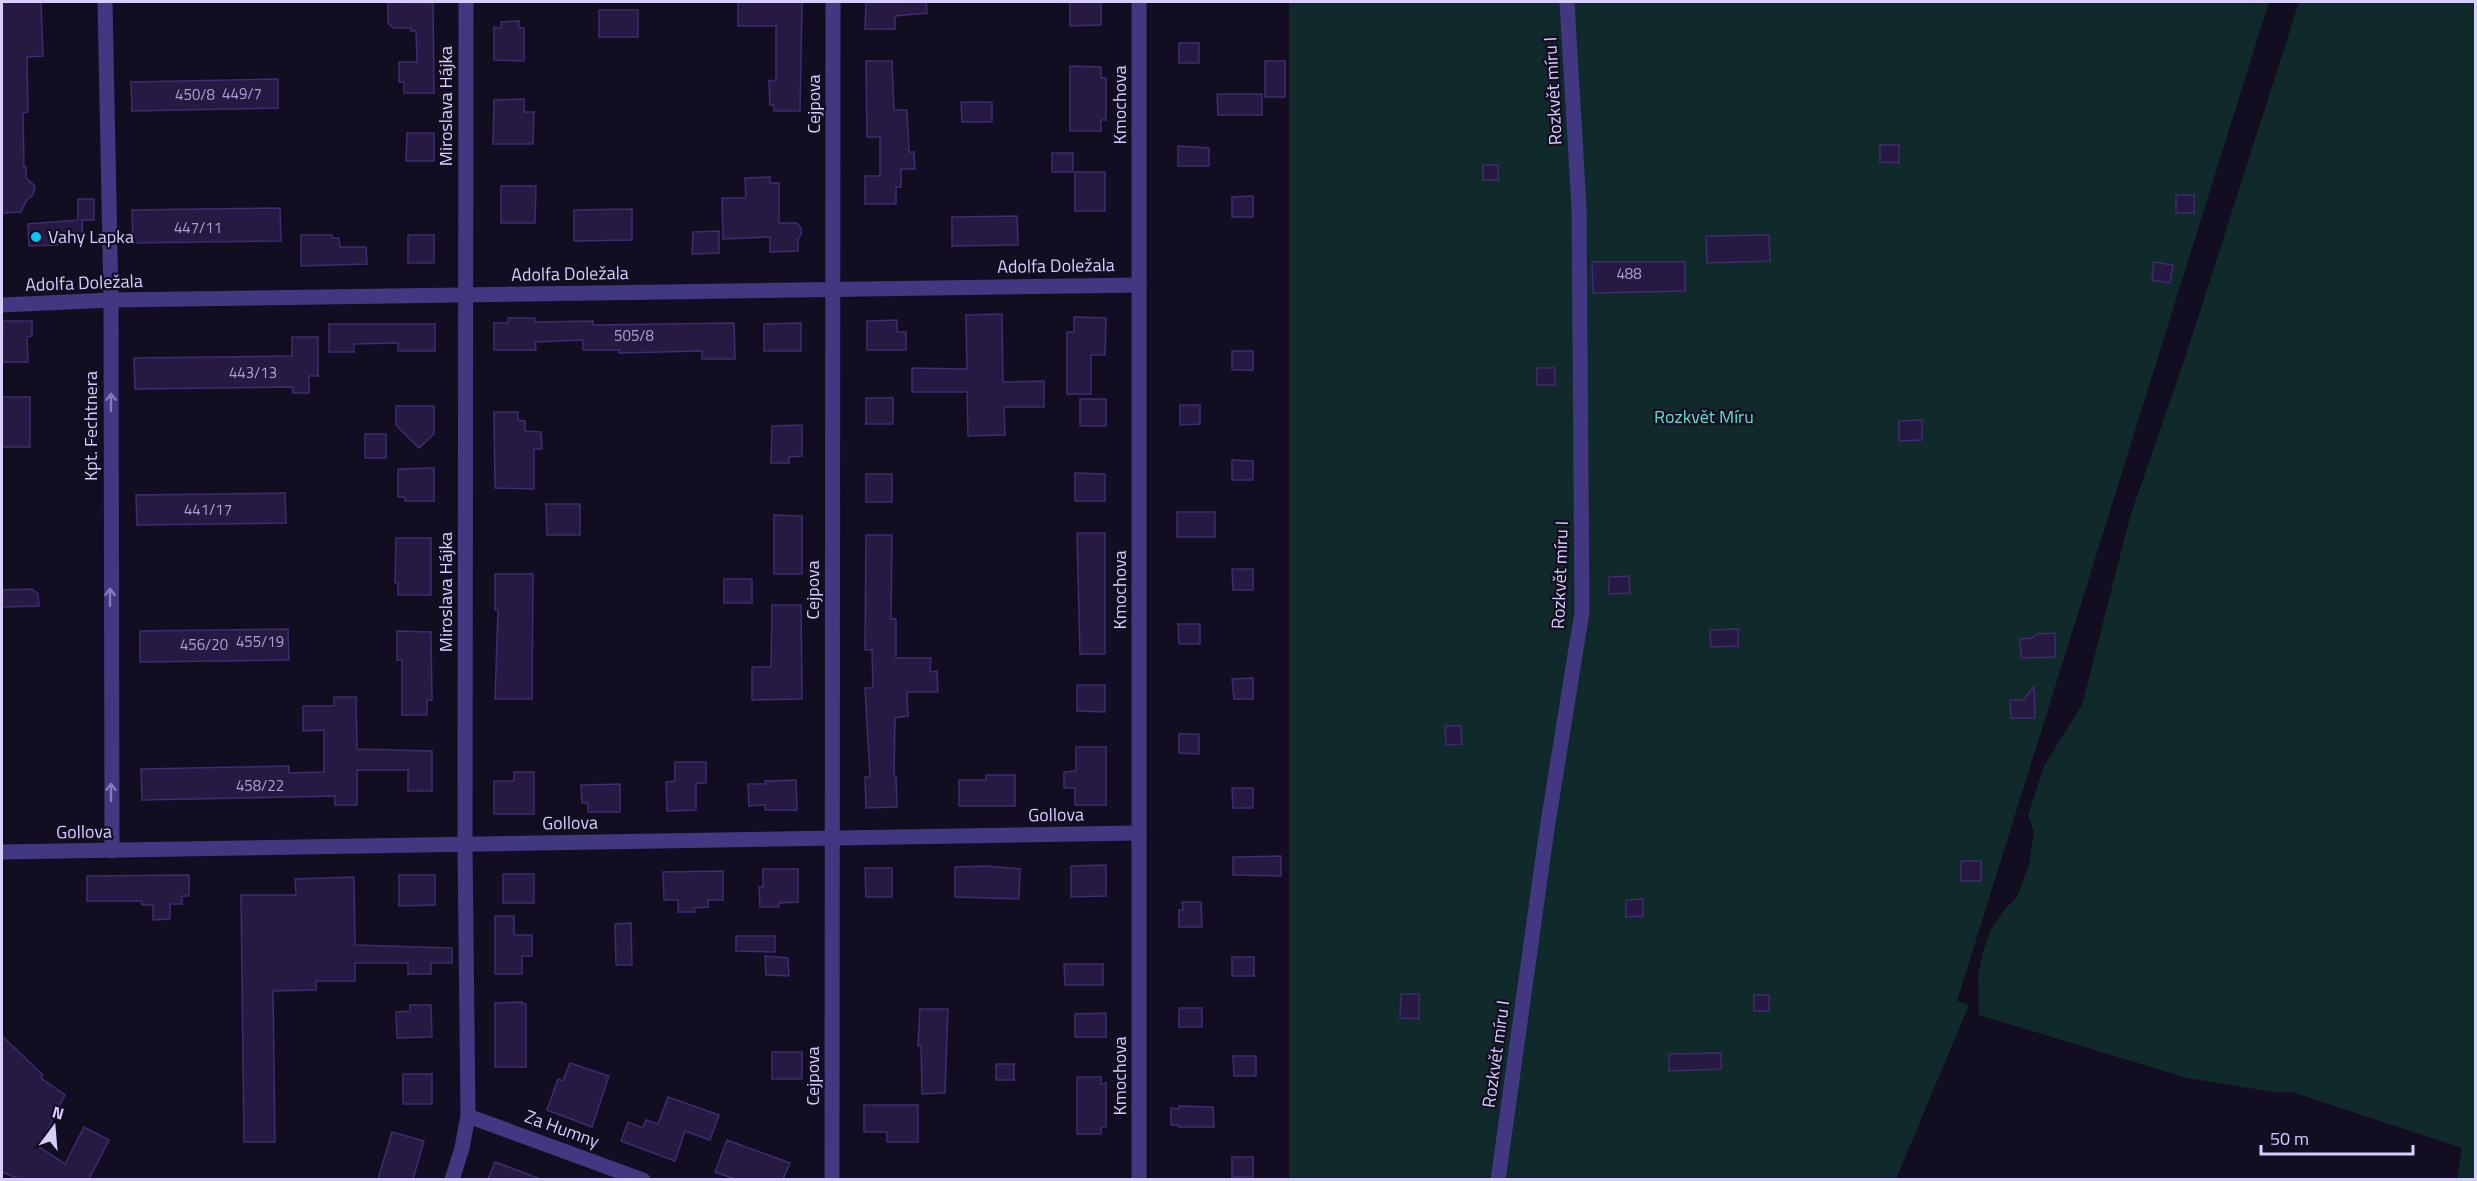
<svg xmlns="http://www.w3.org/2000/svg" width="2477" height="1181" viewBox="0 0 2477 1181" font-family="'Titillium Web',sans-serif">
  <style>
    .green { fill: #10292b }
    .building { fill: #261942; stroke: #3f2b6f; stroke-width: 1.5 }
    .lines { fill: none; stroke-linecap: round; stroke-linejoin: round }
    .minor { stroke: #423781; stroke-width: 15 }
    .oneway { stroke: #867aba }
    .poi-dot { fill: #00c6f8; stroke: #130d21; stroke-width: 2 }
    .labels { text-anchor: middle; stroke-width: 4.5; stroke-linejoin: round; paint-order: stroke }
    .number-label { font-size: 15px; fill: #aca0d0 }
    .street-label { font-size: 18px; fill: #d8cdff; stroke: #130d21 }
    .poi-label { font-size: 18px; fill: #d8cdff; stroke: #130d21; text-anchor: start }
    .park-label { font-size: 18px; fill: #58e0cc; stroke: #130d21 }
  </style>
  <rect width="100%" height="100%" fill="#130d21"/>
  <g class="green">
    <path d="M1289,2H2269L1957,1001L1969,1005L1896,1179L1289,1180Z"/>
    <path d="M2299,2H2475V1179H2457L2462,1148L2292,1092H2274L2187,1078L1979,1015L1978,976L1983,952L1990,931L2005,909L2017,897L2029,865L2034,832L2028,816L2044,766L2082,705L2130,517L2187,352Z"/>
  </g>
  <g class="building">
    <path d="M2,2H41L43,56L27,57L28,112L23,113L24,167H26V178L35,186L33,195L26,201L21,212L2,213Z"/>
    <path d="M388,2L433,3L434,93H404V82H399V62H417L416,31H411V28H393L388,23Z"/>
    <path d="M738,2H802L800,111H774V105H770L769,81L776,80V26H738Z"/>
    <path d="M866,2H926L927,13L895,16V29H865Z"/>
    <path d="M1070,2H1101V25L1070,26Z"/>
    <rect x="599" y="10" width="39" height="27"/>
    <path d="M519,21V28H524V61L494,60V27L501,28V22Z"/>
    <rect x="1179" y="43" width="20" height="20"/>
    <path d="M866,61H892L894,110H907L909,152H914L915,169H901V187H896V204H865V176H880V137H867Z"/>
    <rect x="1265" y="61" width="20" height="36"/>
    <path d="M1070,66L1101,67V78H1106V120H1101V131H1070Z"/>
    <path d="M278,79V108L132,111L131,82Z"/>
    <path d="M1217,94H1262V115H1218Z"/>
    <path d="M524,99V112H534L533,144H493L494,100Z"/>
    <path d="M961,102H992V122H962Z"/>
    <path d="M407,133H434V161H406Z"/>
    <path d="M1880,145H1899V163L1880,162Z"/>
    <path d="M1178,146L1209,148V166H1178Z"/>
    <rect x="1052" y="153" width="21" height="19"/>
    <rect x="1483" y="165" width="15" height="15"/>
    <rect x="1075" y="172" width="30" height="39"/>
    <path d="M770,177V183H779V223H797L801,228V235L798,239V251L770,252V237L723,239L722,198H746L745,178Z"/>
    <path d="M501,186H536L535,223H501Z"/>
    <rect x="2176" y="195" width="18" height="18"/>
    <path d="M1253,196V217H1232V197Z"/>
    <path d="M78,199H94V220H82L83,240H57V245L29,246L28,224L78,220Z"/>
    <path d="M280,208L281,241L133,243L132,210Z"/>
    <path d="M632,209V240L574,241V210Z"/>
    <path d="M1017,216L1018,245L952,246V217Z"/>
    <path d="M719,231V253L692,254L693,232Z"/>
    <path d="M301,235H332V238H339L340,247H366L367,264L301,266Z"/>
    <rect x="408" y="235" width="26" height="28"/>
    <path d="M1769,235L1770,261L1707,263L1706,236Z"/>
    <path d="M1592,262H1685V291L1593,293Z"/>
    <path d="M2154,262L2173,265L2170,283L2152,280Z"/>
    <path d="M1002,314L1003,382L1044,381V407H1004L1005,435L968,436L967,392H912V368L967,369L966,315Z"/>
    <path d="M1074,317L1106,318L1105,355H1091V394H1067V332H1074Z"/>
    <path d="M508,318H535V322L593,321V325L734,323L735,359H702V351L619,353V350H583V340L535,342L536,350H494V323H508Z"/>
    <path d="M897,320V332H906V350H867V321Z"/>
    <path d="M3,321H32V336L27,337L28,362H2Z"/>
    <path d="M801,323V351H764V324Z"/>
    <path d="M329,324H435V351H398V343L354,344V352H329Z"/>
    <path d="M292,337H318V376H309V393H293L292,387L135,389L134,358L292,356Z"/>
    <rect x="1232" y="351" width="21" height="19"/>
    <rect x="1537" y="368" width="18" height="17"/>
    <rect x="2" y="397" width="28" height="50"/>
    <rect x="866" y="398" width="27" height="26"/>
    <rect x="1080" y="399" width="26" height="27"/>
    <path d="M1180,405H1200V424L1180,425Z"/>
    <path d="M396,406H434V434L419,448L396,425Z"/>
    <path d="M494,412H518V420L525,421V431L541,432L542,449H534V489L495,488Z"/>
    <path d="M1922,420V440L1899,441V421Z"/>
    <path d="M802,425V456L789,457V463H771L772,426Z"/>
    <rect x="365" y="434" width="21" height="24"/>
    <path d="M1232,460L1253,461V480H1232Z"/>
    <path d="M434,468V501H405V497H398V469Z"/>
    <path d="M1075,473L1105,474V501H1075Z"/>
    <rect x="866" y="474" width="26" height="28"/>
    <path d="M285,493L286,523L137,525L136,495Z"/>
    <path d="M546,504H580V535H547Z"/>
    <rect x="1177" y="512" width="38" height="25"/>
    <path d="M774,515L802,516V574H774Z"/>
    <path d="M1077,533H1105V654H1080Z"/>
    <path d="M866,535H892L891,619H896V658H931L930,672L937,671L938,692H907L908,716L895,718L894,776H896L897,807L866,808L865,777H870L865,688H873L872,650H865Z"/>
    <path d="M396,538H431V595H398V583H395Z"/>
    <path d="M1232,569H1253V590H1233Z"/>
    <path d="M495,574H533L532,699H495L498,610H495Z"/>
    <path d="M1629,576L1630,593L1609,594V577Z"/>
    <rect x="724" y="579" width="28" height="24"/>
    <path d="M32,589L38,594L39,606L2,607V590Z"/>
    <path d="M772,605H801L802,699L752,700V667H771Z"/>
    <path d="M1178,624H1200V644H1179Z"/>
    <path d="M288,629L289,660L140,662V631Z"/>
    <path d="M1738,629V646L1711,647L1710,630Z"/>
    <path d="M397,631L431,632L432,700H427V715H402V660H397Z"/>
    <path d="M2055,633V657L2021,658L2020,639L2032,638L2037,634Z"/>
    <path d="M1253,678V699H1234L1232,679Z"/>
    <path d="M1077,685H1105V712L1077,711Z"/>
    <path d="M2034,687L2035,718H2011L2010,700H2023Z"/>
    <path d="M334,697H356L357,749L432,751V791H408V770H357V805H335V796L142,800L141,769L289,766V773L324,772V730L303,731V706H334Z"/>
    <path d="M1445,726H1461L1462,744L1446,745Z"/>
    <path d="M1179,734H1199V754L1179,753Z"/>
    <path d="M1076,747H1106V805H1075V788H1064V772L1076,771Z"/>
    <path d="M675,762H706V783H696V810L667,811L666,782L675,781Z"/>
    <path d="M514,772H534V814H494V781H514Z"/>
    <path d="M986,775H1015V806H959V780H986Z"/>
    <path d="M796,780L797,810H765V805L749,806L748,784H765V781Z"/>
    <path d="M620,784V812H588V803H582L581,785Z"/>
    <path d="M1232,788H1253V808H1233Z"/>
    <path d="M1281,856V876L1233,875V857Z"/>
    <rect x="1961" y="861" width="20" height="20"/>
    <path d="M1106,865V896L1071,897V866Z"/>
    <path d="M986,866L1020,869L1019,899L955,897V867Z"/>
    <path d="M865,868H892V897H866Z"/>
    <path d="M763,869H798V902L779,903V907H760L759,887H763Z"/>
    <path d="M723,871V900H708V907L694,908L695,912H678V900H664L663,872Z"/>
    <rect x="503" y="874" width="31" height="29"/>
    <path d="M189,875V896H182V904H170V919L153,920V905H142V901H87V876Z"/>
    <path d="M399,875H435V905L399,906Z"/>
    <path d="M354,877L355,945L452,948V963H431V974H408V963H355V981H316V990L273,991L275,1142H244L241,895H296L295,879Z"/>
    <path d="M1643,899V916L1626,917V900Z"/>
    <path d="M1182,902H1201L1202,927H1179V910H1183Z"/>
    <path d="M495,916H514V935H532V956H522V974H495Z"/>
    <path d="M631,923L632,965H616L615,924Z"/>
    <path d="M736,936H775V952L736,951Z"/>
    <path d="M765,956L788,958L789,976L766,975Z"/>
    <rect x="1232" y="957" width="22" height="19"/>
    <path d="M1064,964H1103V985H1065Z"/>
    <path d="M1401,994H1419V1019L1400,1018Z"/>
    <rect x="1754" y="995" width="15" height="16"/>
    <path d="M522,1002V1004H526V1067H495V1003Z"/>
    <path d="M410,1005H431L432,1037L397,1038L396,1012L410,1011Z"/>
    <rect x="1179" y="1008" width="23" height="19"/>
    <path d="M920,1009H948L945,1093L922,1094L921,1046H918Z"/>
    <path d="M1106,1013V1037H1075V1014Z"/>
    <path d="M2,1036L43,1075L41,1078L65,1095L39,1147L65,1164L84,1127L109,1140L89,1179H19L2,1172Z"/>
    <rect x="772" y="1052" width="30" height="27"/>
    <path d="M1721,1053V1069L1669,1071V1054Z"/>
    <path d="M1233,1056H1256V1076H1234Z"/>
    <path d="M570,1063L609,1076L592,1127L547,1110L558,1079L563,1081Z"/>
    <rect x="996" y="1064" width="18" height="16"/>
    <rect x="403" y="1074" width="29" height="30"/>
    <path d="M1077,1077H1101V1084L1106,1083V1127H1101V1134H1077Z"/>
    <path d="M668,1097L719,1115L710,1140L685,1131L675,1161L621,1141L628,1122L643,1128L646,1120L658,1124Z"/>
    <path d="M864,1105H918V1142H887V1132H864Z"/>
    <path d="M1179,1106L1213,1107L1214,1127H1179L1178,1125H1171V1108L1179,1109Z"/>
    <path d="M392,1132L424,1141L413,1179H378Z"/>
    <path d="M727,1140L790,1163L783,1179H735L715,1172Z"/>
    <rect x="1232" y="1157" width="21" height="20"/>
    <path d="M495,1162L538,1178V1179H488Z"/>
  </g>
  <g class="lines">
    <g class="minor">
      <path d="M105,2L111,300L112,851"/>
      <path d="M2,305L111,300L1139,285"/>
      <path d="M2,852L1139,833"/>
      <path d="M468,1116L643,1180"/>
      <path d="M452,1180L462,1148L468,1116L465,845L466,2"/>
      <path d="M832,1180L833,2"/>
      <path d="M1139,1180V2"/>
      <path d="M1498,1180L1547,829L1582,612L1579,207L1567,2"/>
    </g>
  </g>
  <defs><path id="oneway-shaft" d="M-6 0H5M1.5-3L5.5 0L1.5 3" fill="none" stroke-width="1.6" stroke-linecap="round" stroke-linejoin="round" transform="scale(1.5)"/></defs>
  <g class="oneway">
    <use href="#oneway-shaft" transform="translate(111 402) rotate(-90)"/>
    <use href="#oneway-shaft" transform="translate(110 597) rotate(-90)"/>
    <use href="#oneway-shaft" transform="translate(111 792) rotate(-90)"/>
  </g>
  <circle class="poi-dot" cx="36" cy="237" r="6"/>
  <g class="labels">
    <g class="number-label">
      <text x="242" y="99">449/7</text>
      <text x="195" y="100">450/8</text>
      <text x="198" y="233">447/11</text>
      <text x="1629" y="279">488</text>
      <text x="634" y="341">505/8</text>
      <text x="253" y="378">443/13</text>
      <text x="208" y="515">441/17</text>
      <text x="260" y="647">455/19</text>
      <text x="204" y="650">456/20</text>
      <text x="260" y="791">458/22</text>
    </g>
    <g class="street-label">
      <text transform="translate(1553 91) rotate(-93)" y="6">Rozkvět míru I</text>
      <text transform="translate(814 104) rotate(-90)" y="6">Cejpova</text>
      <text transform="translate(1120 105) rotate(-90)" y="6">Kmochova</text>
      <text transform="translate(446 106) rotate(-90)" y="6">Miroslava Hájka</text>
      <text transform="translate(1056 266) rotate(-1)" y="6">Adolfa Doležala</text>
      <text transform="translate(570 274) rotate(-1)" y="6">Adolfa Doležala</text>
      <text transform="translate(84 283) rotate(-2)" y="6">Adolfa Doležala</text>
      <text transform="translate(91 426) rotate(-90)" y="6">Kpt. Fechtnera</text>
      <text transform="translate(1560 575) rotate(-88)" y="6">Rozkvět míru I</text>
      <text transform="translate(813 590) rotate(-90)" y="6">Cejpova</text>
      <text transform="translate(1120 590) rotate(-90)" y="6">Kmochova</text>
      <text transform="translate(446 592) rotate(-90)" y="6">Miroslava Hájka</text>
      <text transform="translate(1056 815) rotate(-1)" y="6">Gollova</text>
      <text transform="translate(570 823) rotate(-1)" y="6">Gollova</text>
      <text transform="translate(84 832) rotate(-1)" y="6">Gollova</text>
      <text transform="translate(1496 1054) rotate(-82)" y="6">Rozkvět míru I</text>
      <text transform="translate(813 1076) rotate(-90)" y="6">Cejpova</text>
      <text transform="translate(1120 1076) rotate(-90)" y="6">Kmochova</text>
      <text transform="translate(562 1129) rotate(20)" y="6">Za Humny</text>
    </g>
    <g class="poi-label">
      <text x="48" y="243">Vahy Lapka</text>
    </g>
    <g class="park-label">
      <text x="1704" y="423">Rozkvět Míru</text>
    </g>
  </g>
  <rect width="2477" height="1181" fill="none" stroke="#d8cdff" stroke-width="6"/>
  <g transform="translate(54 1127) rotate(16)" stroke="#130d21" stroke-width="4.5" paint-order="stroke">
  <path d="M0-4.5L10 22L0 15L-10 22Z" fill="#d8cdff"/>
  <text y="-9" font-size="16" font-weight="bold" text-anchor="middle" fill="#d8cdff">N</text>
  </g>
  <path d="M2261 1145v9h152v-9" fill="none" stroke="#d8cdff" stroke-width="3"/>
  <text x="2270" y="1145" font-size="18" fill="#d8cdff" stroke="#130d21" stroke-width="4.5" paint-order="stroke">50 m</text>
</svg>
